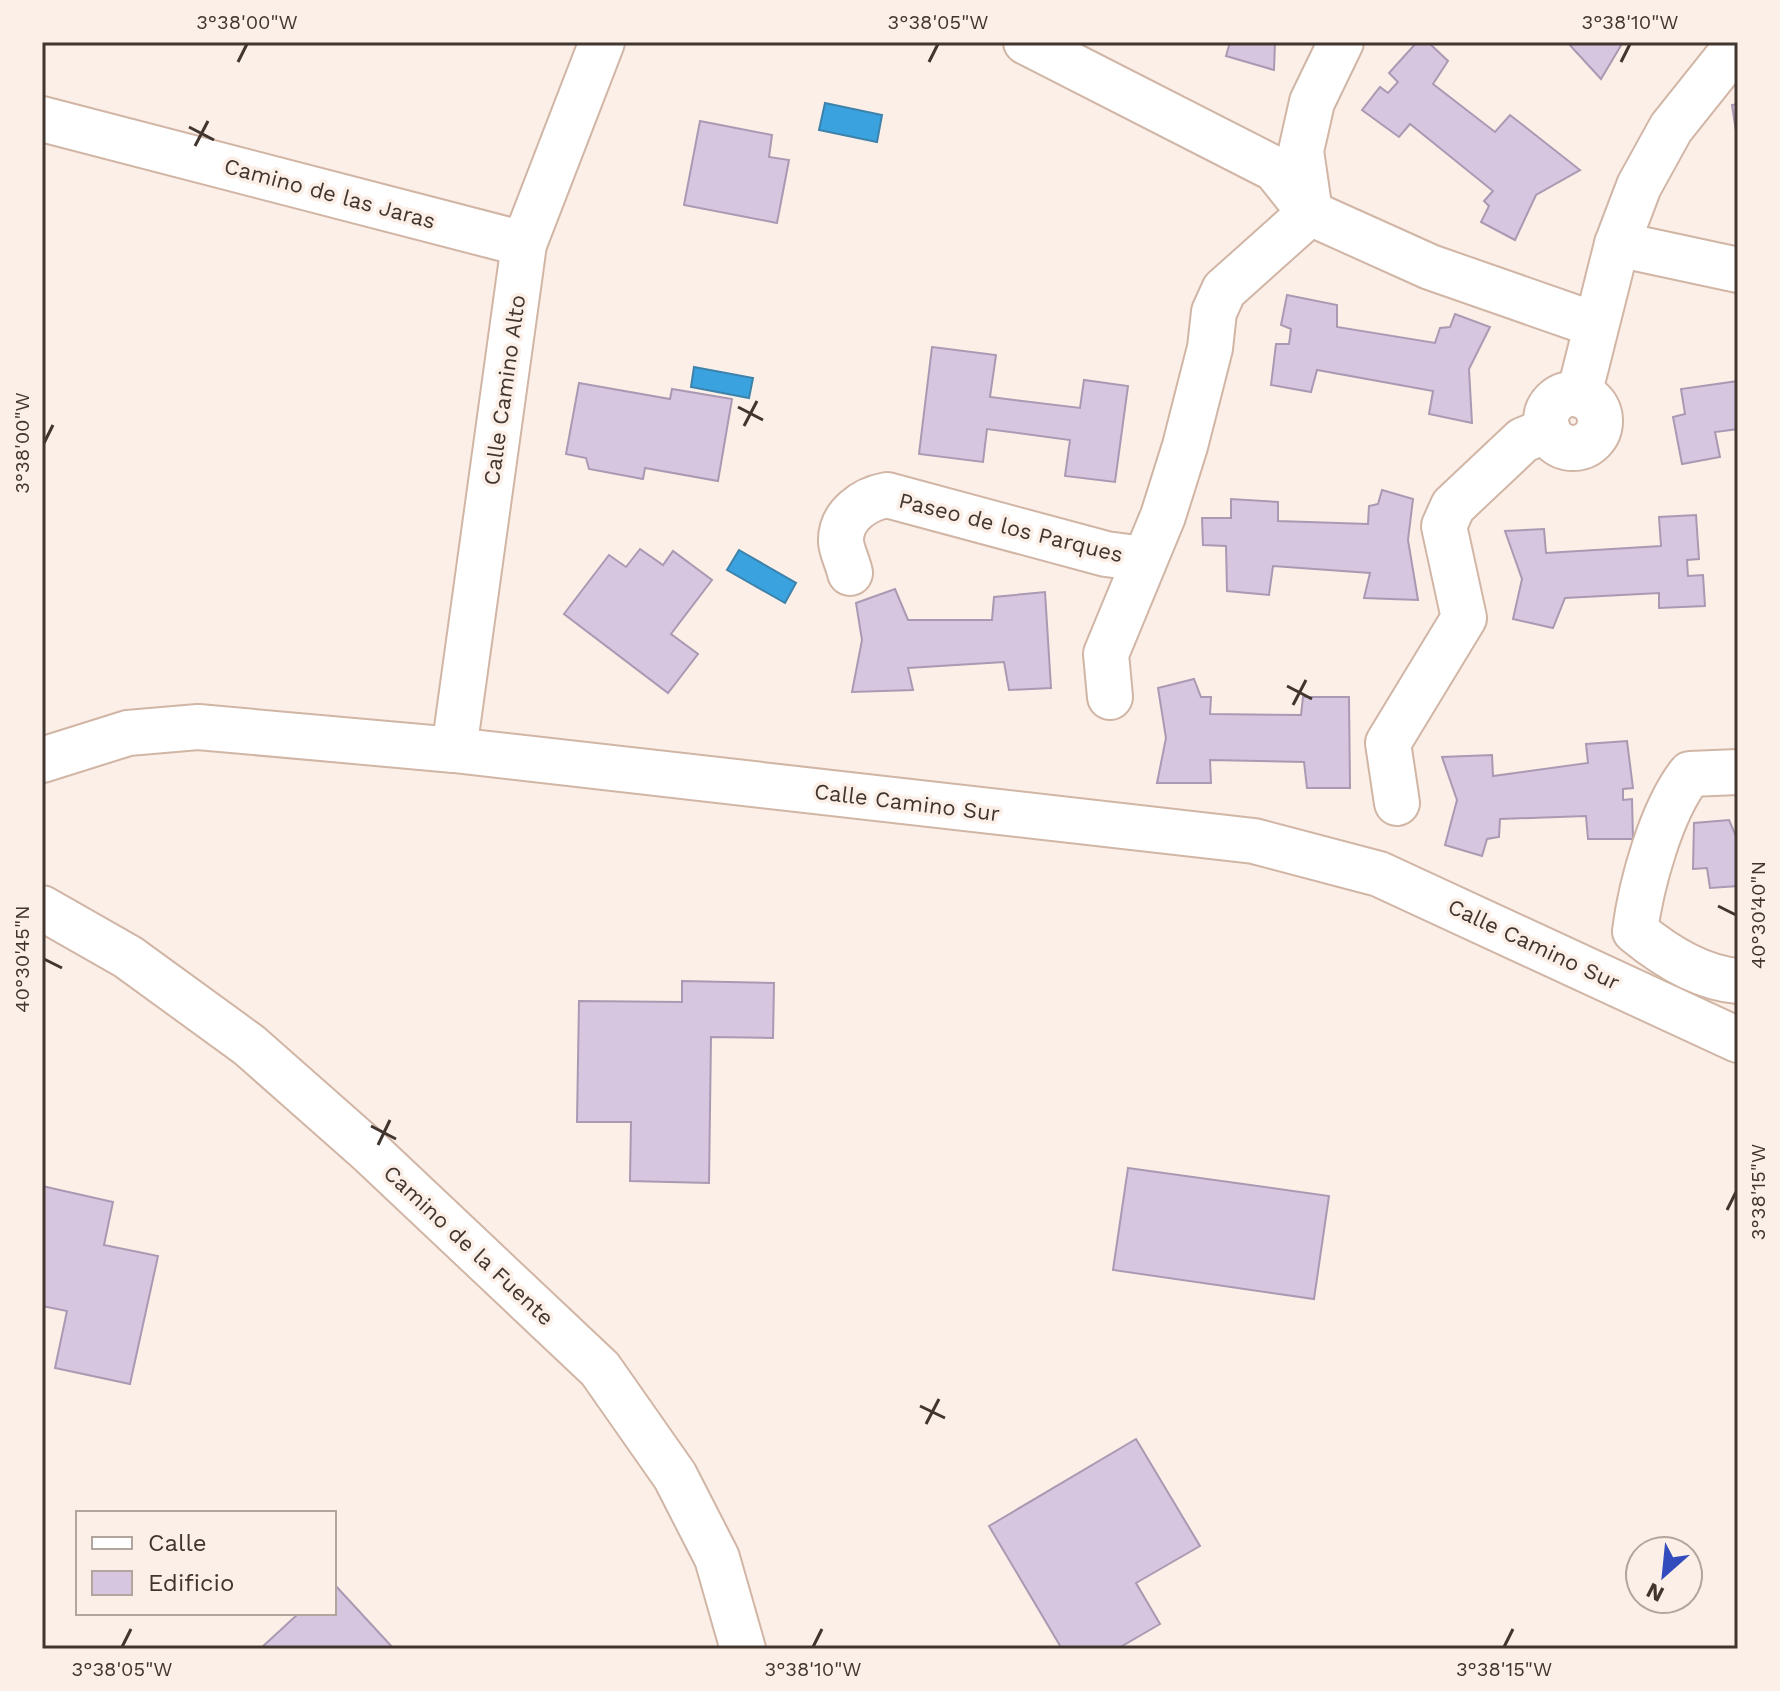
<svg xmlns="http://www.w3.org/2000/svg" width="1780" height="1691" viewBox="0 0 1780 1691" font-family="'Work Sans',sans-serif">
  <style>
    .water { fill: #3aa3df; stroke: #3c82aa; stroke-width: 2 }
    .building { fill: #d7c6df; stroke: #aa99b2; stroke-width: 2 }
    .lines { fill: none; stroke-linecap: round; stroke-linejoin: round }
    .minor-casing { stroke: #d1b5a5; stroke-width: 48 }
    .minor { stroke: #fff; stroke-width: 44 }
    .ticks { fill: none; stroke: #41362f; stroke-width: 3 }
    .labels { text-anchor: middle; stroke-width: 7; stroke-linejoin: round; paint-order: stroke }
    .street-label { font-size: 22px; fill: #41362f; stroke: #fbefe8 }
    .neatline { fill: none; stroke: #41362f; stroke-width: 3 }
    .ticks-label { font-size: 20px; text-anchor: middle; fill: #41362f }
  </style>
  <rect width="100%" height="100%" fill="#fbefe8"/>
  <g class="water">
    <path d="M825,103L882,115L877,142L819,130Z"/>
    <path d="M694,367L753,378L749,398L691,387Z"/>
    <path d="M739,550L796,583L785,603L727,570Z"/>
  </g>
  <g class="building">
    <path d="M1230,42H1275L1274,70L1226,56Z"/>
    <path d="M1417,42H1428L1448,61L1433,84L1495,132L1510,115L1580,170L1536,195L1515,240L1481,222L1489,206L1484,201L1493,191L1410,124L1399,137L1362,110L1380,87L1388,93L1398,82L1389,73Z"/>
    <path d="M1567,42H1623L1601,79Z"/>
    <path d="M1738,104V144L1732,105Z"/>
    <path d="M700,121L772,135L769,157L789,160L777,223L684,205Z"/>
    <path d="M1287,295L1337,305V327L1435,343L1440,328L1450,327L1455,314L1490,327L1469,369L1472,423L1429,414L1433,391L1317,370L1311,392L1271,385L1276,344H1289L1291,329L1281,325Z"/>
    <path d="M932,347L996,355L990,397L1080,408L1084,380L1128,386L1115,482L1065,476L1070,440L987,429L983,462L919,454Z"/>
    <path d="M1738,381V429L1715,432L1720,457L1682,464L1673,417L1685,414L1681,389Z"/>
    <path d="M579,383L670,399L672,389L732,399L718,481L645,468L643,479L589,469L586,458L566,454Z"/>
    <path d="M1382,490L1413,499L1408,540L1418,600L1364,598L1370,573L1273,566L1269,595L1227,591L1226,546L1203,545L1202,518H1231V499L1278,502V521L1368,524L1369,506L1378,504Z"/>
    <path d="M1696,515L1699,559L1687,560L1688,576L1703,575L1705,606L1659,608V593L1565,598L1553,628L1513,619L1522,579L1505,531L1544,529L1546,553L1661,546L1659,517Z"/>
    <path d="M640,549L663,565L673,551L712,580L671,634L698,654L668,693L564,614L609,555L626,567Z"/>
    <path d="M895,589L908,620H992L994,597L1045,592L1051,688L1009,690L1004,662L908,668L913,690L852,692L862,640L856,603Z"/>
    <path d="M1194,679L1201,697H1211L1210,714L1301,715L1303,697H1349L1350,788H1307L1304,762L1210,760L1211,783H1157L1166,738L1158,688Z"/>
    <path d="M1627,741L1633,788L1623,789V800L1632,799L1633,839H1588L1586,816L1500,819L1499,837L1487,839L1482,856L1445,845L1457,800L1442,757L1492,755L1493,776L1588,763L1586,744Z"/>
    <path d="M1729,820L1738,841V886L1710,888L1707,868L1693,869L1694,823Z"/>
    <path d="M682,981L774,983L773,1038L711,1037L709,1183L630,1181L631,1122H577L579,1001L682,1002Z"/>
    <path d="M1128,1168L1329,1196L1314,1299L1113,1270Z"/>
    <path d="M42,1186L113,1202L104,1245L158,1256L130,1384L55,1368L67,1311L42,1306Z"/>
    <path d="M1136,1439L1200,1546L1136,1583L1160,1624L1117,1649H1062L989,1526Z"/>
    <path d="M334,1584L394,1649H260L299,1613H334Z"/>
  </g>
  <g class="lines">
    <defs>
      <g id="minor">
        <path d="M1026,42L1275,169L1310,213L1430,267L1596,325"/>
        <path d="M42,119L524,244"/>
        <path d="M1617,244L1738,270"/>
        <circle cx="1573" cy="421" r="27"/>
        <path d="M1579,395L1617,244L1639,186L1671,128L1738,44"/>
        <path d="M850,573C848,563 842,552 841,542C840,515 865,499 887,495L1106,554L1144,559"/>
        <path d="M1110,697L1106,654L1163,516L1185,446L1210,348L1214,312L1224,290L1310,213L1301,151L1312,102L1341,42"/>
        <path d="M454,750L524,244L602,42"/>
        <path d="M42,760L128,733L198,727L454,750L1254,841L1379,874L1738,1040"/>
        <path d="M1738,772L1690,774C1661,811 1641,885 1635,931C1664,955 1700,978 1738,981"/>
        <path d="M1397,803L1388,743L1464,618L1444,526L1453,506L1523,440L1548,430"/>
        <path d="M42,908L128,957L249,1045L369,1151L600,1369L675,1476L717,1558L743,1649"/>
      </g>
    </defs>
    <use href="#minor" class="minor-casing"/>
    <use href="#minor" class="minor"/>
  </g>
  <path class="ticks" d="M238,62L247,44M929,62L938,44M1621,62L1630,44M189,127L214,140M195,146L208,121M738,407L763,420M744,426L757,401M44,443L53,425M1287,686L1312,699M1293,705L1306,680M1718,906L1736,915M44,959L62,968M371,1126L396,1139M378,1145L390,1120M1727,1210L1736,1192M920,1406L945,1418M926,1424L939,1399M122,1647L131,1629M813,1647L822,1629M1504,1647L1513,1629"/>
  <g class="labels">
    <g class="street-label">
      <text transform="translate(330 193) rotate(15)" y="8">Camino de las Jaras</text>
      <text transform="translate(504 390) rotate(-82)" y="8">Calle Camino Alto</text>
      <text transform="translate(1011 527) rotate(14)" y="8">Paseo de los Parques</text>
      <text transform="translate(907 802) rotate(7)" y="8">Calle Camino Sur</text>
      <text transform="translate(1534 944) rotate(25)" y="8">Calle Camino Sur</text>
      <text transform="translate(469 1245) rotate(43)" y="8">Camino de la Fuente</text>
    </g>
  </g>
  <rect width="1780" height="1691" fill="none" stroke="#fbefe8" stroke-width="88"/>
  <rect x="76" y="1511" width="260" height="104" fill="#fbefe8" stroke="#b1a59e" stroke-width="2"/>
  <rect x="92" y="1537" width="40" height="12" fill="#ffffff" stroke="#b1a59e" stroke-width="2"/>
  <text x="148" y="1551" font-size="24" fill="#41362f">Calle</text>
  <rect x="92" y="1571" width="40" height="24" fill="#d7c6df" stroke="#b1a59e" stroke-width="2"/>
  <text x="148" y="1591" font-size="24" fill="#41362f">Edificio</text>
  <g transform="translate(1664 1575) rotate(207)"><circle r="38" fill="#fbefe8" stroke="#b1a59e" stroke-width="2"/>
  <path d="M0-6L14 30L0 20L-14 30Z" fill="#324cbd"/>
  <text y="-12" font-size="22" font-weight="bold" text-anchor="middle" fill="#41362f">N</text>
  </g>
  <rect x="44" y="44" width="1692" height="1603" class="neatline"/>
  <g class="ticks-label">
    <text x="247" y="29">3°38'00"W</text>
    <text x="938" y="29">3°38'05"W</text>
    <text x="1630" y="29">3°38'10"W</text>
    <text transform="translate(22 443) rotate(-90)" y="7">3°38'00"W</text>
    <text transform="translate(1758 915) rotate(-90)" y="7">40°30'40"N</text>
    <text transform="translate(22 959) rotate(-90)" y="7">40°30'45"N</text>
    <text transform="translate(1758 1192) rotate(-90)" y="7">3°38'15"W</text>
    <text x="122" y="1676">3°38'05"W</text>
    <text x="813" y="1676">3°38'10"W</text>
    <text x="1504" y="1676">3°38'15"W</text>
  </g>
</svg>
